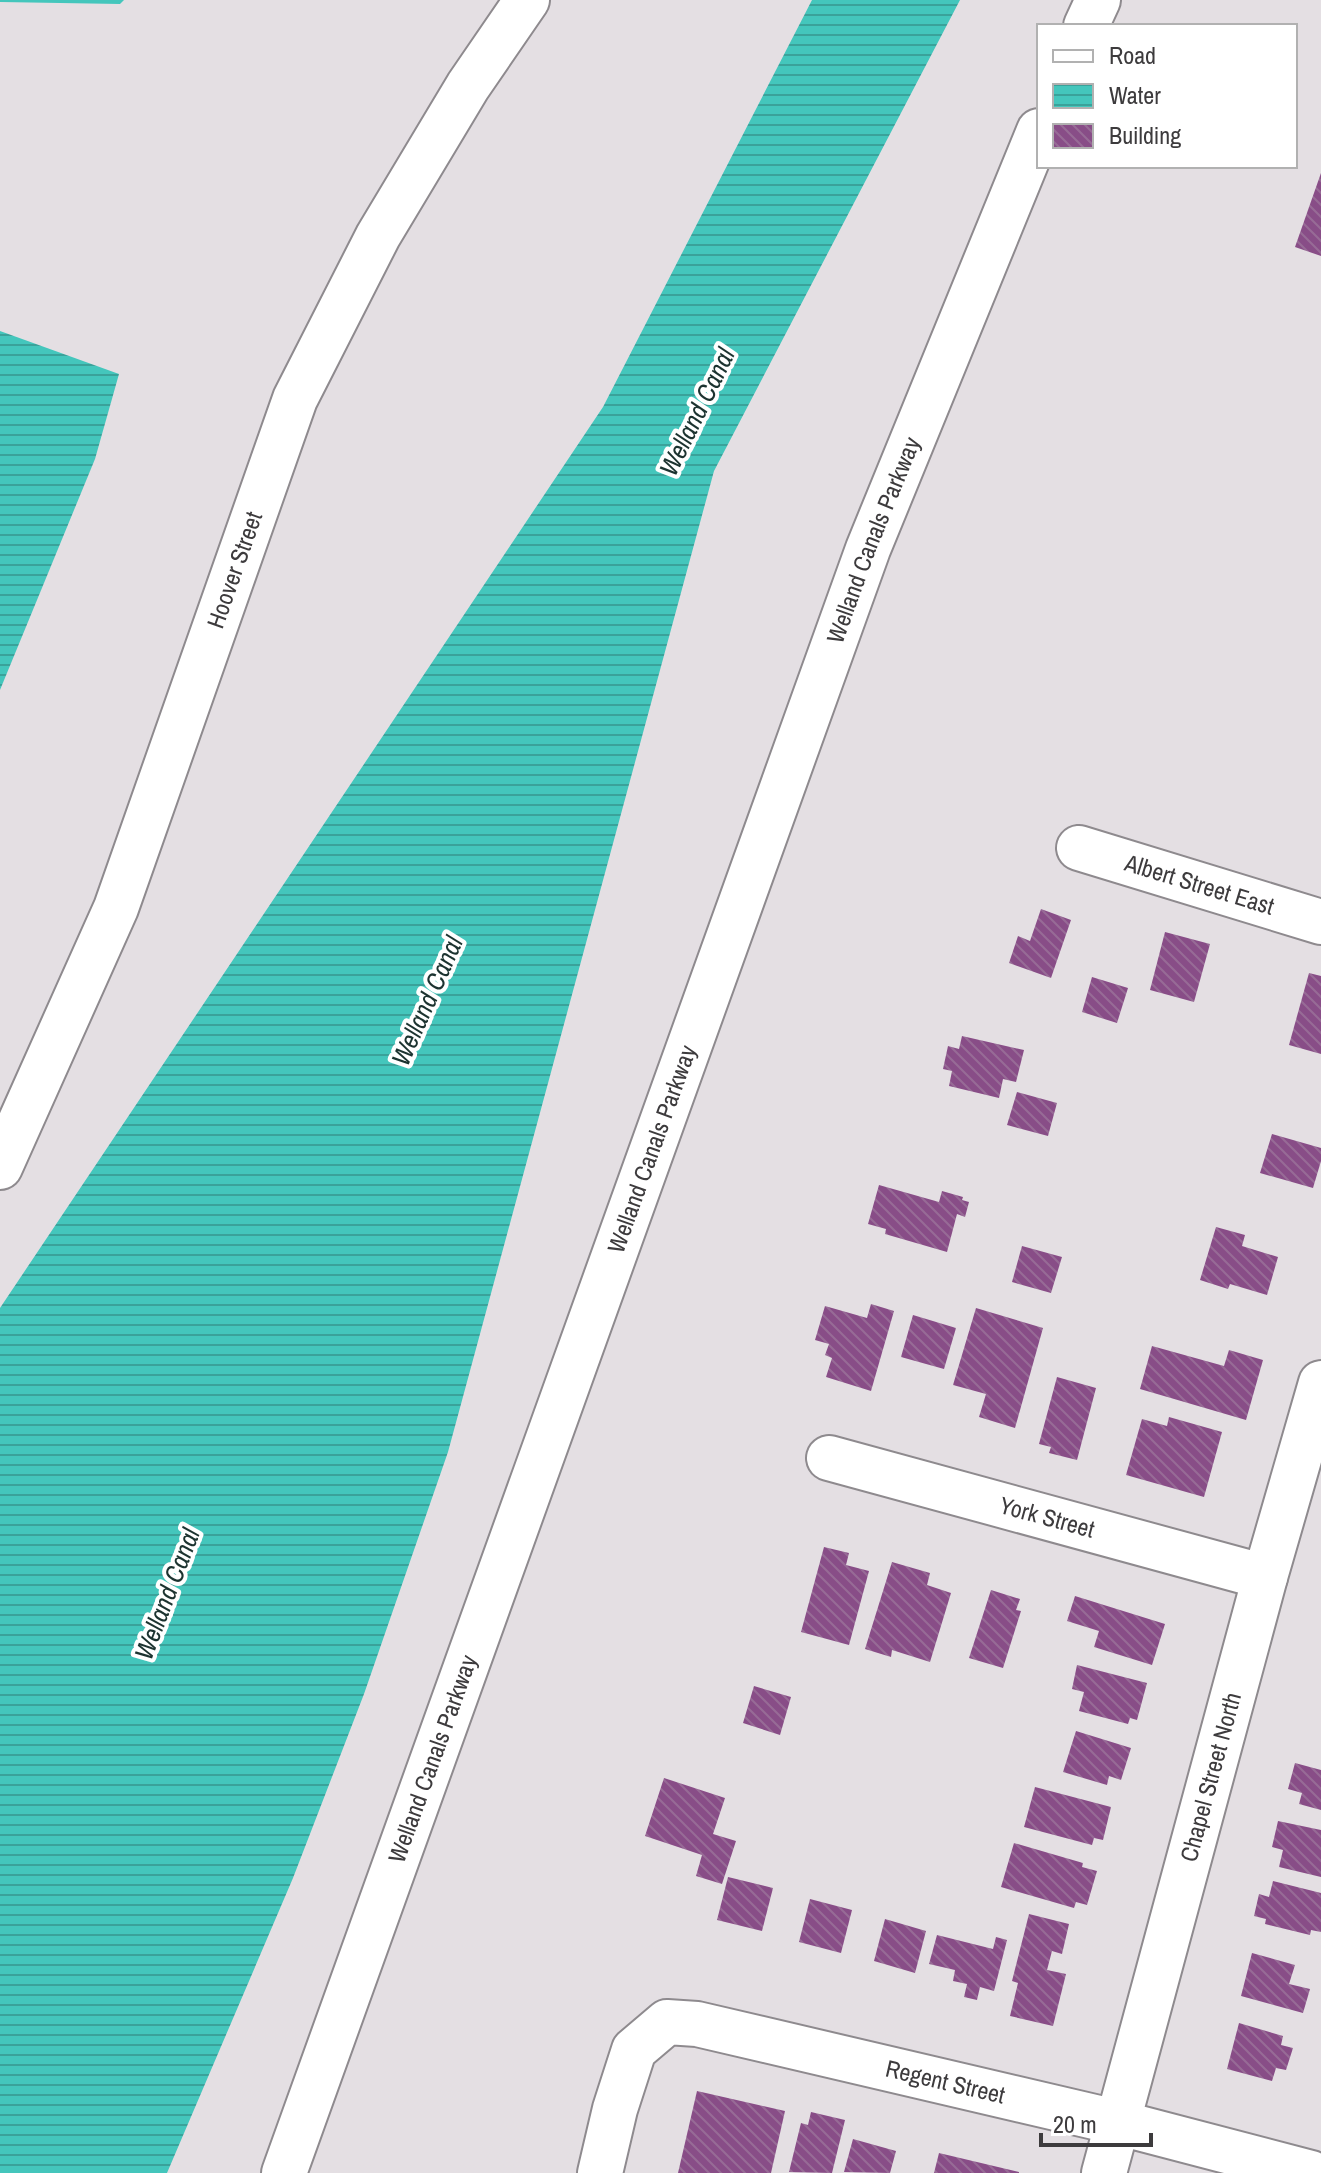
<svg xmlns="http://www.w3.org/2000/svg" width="1321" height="2173" viewBox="0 0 1321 2173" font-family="'Archivo Narrow',sans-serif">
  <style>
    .water { fill: url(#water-rules) }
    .building { fill: url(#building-back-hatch) }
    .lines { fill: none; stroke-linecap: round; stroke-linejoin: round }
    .minor-casing { stroke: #8e8a8e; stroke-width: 48 }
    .minor { stroke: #fff; stroke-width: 44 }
    .labels { text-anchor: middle; stroke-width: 8; stroke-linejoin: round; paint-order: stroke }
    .street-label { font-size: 24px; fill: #3d3b3d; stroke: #fff }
    .water-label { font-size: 26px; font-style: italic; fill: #1c3330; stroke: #fff }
  </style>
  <defs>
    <pattern id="water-rules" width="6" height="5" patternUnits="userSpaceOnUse" patternTransform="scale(2)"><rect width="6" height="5" fill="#44c6bc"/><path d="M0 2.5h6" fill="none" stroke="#3aa29a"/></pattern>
    <pattern id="building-back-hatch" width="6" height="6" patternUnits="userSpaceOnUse" patternTransform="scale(2)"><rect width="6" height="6" fill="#884d87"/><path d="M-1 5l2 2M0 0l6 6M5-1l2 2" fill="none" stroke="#976b96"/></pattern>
  </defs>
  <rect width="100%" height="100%" fill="#e4dfe3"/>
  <g class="water">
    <path d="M0,0H124L120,4L0,2Z"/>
    <path d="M812,0H960L714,471L448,1452L364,1694L293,1878L167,2173H0V1308L603,407Z"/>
    <path d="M0,331L119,374L95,459L0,690Z"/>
  </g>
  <g class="building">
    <path d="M1321,173V256L1295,247Z"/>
    <path d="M1041,909L1071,920L1051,978L1009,963L1018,936L1030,941Z"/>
    <path d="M1165,932L1210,944L1194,1002L1150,990Z"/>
    <path d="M1309,973L1321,976V1054L1289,1045Z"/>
    <path d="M1092,977L1128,988L1117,1023L1082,1012Z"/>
    <path d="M962,1036L1024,1050L1016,1082L1003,1079L999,1098L949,1086L952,1071L943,1069L948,1046L959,1049Z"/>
    <path d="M1017,1092L1057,1103L1048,1136L1007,1125Z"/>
    <path d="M1272,1134L1321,1148V1161L1313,1188L1260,1173Z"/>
    <path d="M879,1185L939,1202L942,1191L963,1197L962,1200L969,1202L965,1217L957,1214L947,1252L885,1234L886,1229L868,1224Z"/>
    <path d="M1216,1227L1245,1235L1242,1246L1278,1257L1267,1295L1230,1284L1228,1289L1200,1280Z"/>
    <path d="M1022,1246L1062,1257L1051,1293L1012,1282Z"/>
    <path d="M871,1304L894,1311L871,1391L826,1377L832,1358L825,1355L829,1344L815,1340L825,1306L867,1318Z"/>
    <path d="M976,1308L1043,1328L1015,1428L979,1417L986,1394L953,1385Z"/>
    <path d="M913,1315L956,1328L944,1369L901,1357Z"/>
    <path d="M1152,1346L1224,1366L1229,1350L1263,1360L1246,1420L1140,1389Z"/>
    <path d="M1057,1377L1096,1388L1077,1460L1049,1453L1051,1447L1039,1444Z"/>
    <path d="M1169,1417L1222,1432L1204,1497L1126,1475L1142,1419L1167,1426Z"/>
    <path d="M824,1547L849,1553L846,1565L869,1571L849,1645L801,1632Z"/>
    <path d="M892,1562L930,1573L927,1585L951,1593L930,1662L892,1650L891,1657L865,1649Z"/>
    <path d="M991,1590L1020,1599L1016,1610L1021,1611L1003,1668L969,1658Z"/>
    <path d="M1075,1596L1165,1624L1152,1665L1094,1647L1099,1631L1067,1621Z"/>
    <path d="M1077,1665L1147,1683L1137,1720L1130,1718L1128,1724L1079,1711L1084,1692L1072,1689Z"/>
    <path d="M754,1686L791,1697L780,1735L743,1723Z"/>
    <path d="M1076,1731L1131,1748L1121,1780L1109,1776L1107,1785L1063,1772Z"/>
    <path d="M1295,1763L1321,1770V1810L1299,1804L1302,1793L1288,1789Z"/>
    <path d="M664,1778L725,1798L713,1834L736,1841L722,1884L696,1876L702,1855L645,1836Z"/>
    <path d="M1035,1787L1111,1807L1103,1840L1094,1838L1092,1845L1024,1827Z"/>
    <path d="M1278,1821L1321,1830V1877L1279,1867L1283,1850L1272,1847Z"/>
    <path d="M1014,1843L1083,1863L1082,1867L1097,1871L1087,1905L1076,1902L1074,1908L1001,1887Z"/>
    <path d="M728,1877L773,1888L762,1931L717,1920Z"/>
    <path d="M1273,1881L1321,1893V1932L1311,1930L1310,1935L1265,1924L1266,1919L1254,1916L1259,1894L1269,1897Z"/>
    <path d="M810,1899L852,1910L841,1953L799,1942Z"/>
    <path d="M1029,1914L1069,1924L1062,1954L1052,1951L1047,1970L1066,1974L1053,2026L1010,2016L1018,1983L1012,1981Z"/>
    <path d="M885,1919L926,1931L915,1973L874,1961Z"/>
    <path d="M937,1935L993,1949L996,1937L1007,1940L994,1991L980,1987L977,2000L964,1997L967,1984L953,1981L955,1970L929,1964Z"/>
    <path d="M1252,1953L1295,1965L1289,1984L1310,1989L1303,2013L1241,1996Z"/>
    <path d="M1239,2023L1283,2036L1281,2045L1293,2048L1286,2070L1276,2068L1272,2081L1227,2069Z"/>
    <path d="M697,2091L785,2111L771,2173H678Z"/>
    <path d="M811,2112L845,2120L832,2173L789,2172L801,2123L808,2125Z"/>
    <path d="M853,2139L896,2151L890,2173L844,2172Z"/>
    <path d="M939,2153L1019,2172V2173H934Z"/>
  </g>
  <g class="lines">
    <defs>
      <g id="minor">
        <path d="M1086,26L1098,0"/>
        <path id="s1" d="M1079,848L1321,922"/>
        <path id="s2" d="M0,1167L116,908L295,399L378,236L468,86L527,0"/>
        <path id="s3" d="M829,1458L1265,1577"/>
        <path id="s4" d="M284,2173L868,549L1039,131"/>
        <path id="s5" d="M600,2173L615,2109L634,2050L667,2022L697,2024L1116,2122L1311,2173"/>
        <path id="s6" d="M1104,2173L1265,1577L1321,1383"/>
      </g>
    </defs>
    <use href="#minor" class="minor-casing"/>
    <use href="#minor" class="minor"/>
  </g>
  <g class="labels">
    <g class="street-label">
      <text dy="8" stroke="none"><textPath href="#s4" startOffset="1736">Welland Canals Parkway</textPath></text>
      <text dy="8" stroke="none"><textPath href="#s2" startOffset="642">Hoover Street</textPath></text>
      <text dy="8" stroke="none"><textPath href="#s1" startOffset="126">Albert Street East</textPath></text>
      <text dy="8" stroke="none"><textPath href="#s4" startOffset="1088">Welland Canals Parkway</textPath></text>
      <text dy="8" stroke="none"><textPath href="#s3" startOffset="226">York Street</textPath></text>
      <text dy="8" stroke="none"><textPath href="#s4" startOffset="440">Welland Canals Parkway</textPath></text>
      <text dy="8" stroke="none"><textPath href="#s6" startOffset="410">Chapel Street North</textPath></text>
      <text dy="8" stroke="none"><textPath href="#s5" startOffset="456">Regent Street</textPath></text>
    </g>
    <g class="water-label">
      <text transform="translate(697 412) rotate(-64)" y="9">Welland Canal</text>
      <text transform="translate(427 1001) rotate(-66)" y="9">Welland Canal</text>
      <text transform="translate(167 1594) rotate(-69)" y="9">Welland Canal</text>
    </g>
  </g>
  <rect x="1037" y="24" width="260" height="144" fill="#ffffff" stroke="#b1b1b1" stroke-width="2"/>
  <rect x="1053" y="50" width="40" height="12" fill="#ffffff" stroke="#b1b1b1" stroke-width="2"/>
  <text x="1109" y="64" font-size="24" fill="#3d3b3d">Road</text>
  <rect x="1053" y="84" width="40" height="24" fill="url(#water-rules)" stroke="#b1b1b1" stroke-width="2"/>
  <text x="1109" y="104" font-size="24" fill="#3d3b3d">Water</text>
  <rect x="1053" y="124" width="40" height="24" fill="url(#building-back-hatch)" stroke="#b1b1b1" stroke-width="2"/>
  <text x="1109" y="144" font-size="24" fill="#3d3b3d">Building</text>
  <path d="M1041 2133v12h110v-12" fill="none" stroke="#3d3b3d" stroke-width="4"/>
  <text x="1053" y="2133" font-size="24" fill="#3d3b3d" stroke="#ffffff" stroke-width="6" paint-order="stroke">20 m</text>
</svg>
